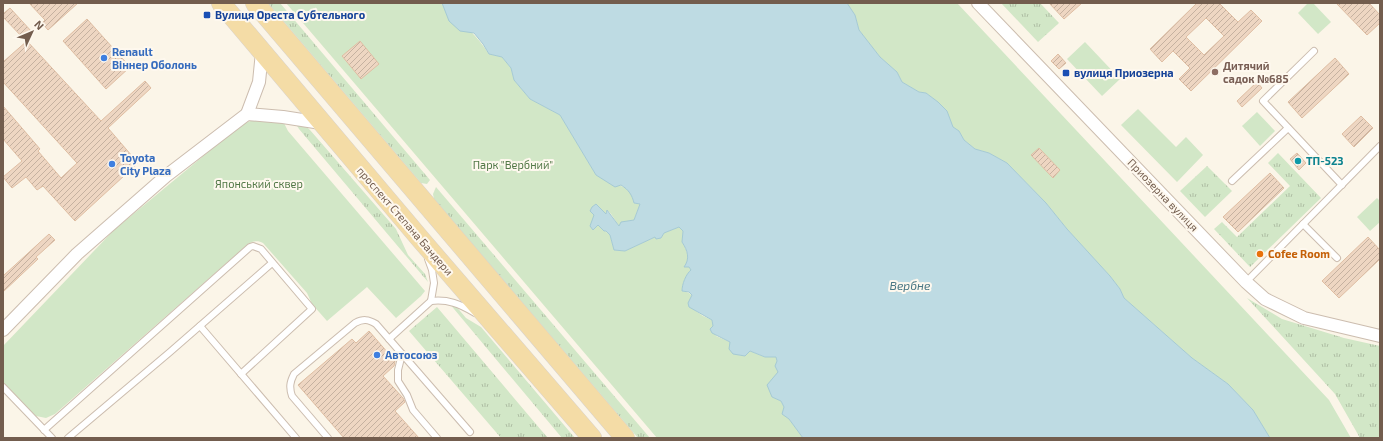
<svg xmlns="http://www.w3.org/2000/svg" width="1383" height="441" viewBox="0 0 1383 441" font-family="'Exo 2',sans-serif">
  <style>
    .grass { fill: url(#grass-tufts) }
    .park { fill: #d2e7c7 }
    .water { fill: #bedbe3; stroke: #a5cad4 }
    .building { fill: url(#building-hatch); stroke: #dfbea3; fill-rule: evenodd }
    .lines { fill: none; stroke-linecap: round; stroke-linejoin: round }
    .lane-casing { stroke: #ccbdaf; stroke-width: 8 }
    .street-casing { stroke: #ccbdaf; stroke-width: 14 }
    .primary-casing { stroke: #d8d2cd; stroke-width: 20 }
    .lane { stroke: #fff; stroke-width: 6 }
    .street { stroke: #fff; stroke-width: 12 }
    .primary { stroke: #f4dca6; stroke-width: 19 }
    .transit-dot { fill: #1a4fb4; stroke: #fef8ee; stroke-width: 1.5 }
    .shop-dot { fill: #3f7fe0; stroke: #fef8ee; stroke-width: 1.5 }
    .education-dot { fill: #8d6e63; stroke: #fef8ee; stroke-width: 1.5 }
    .culture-dot { fill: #0f9aa8; stroke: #fef8ee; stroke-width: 1.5 }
    .food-dot { fill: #e8710a; stroke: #fef8ee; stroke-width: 1.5 }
    .labels { text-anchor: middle; stroke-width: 4; stroke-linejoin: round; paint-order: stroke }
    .transit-label { font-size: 11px; font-weight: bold; fill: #164399; stroke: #fef8ee; text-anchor: start }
    .shop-label { font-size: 11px; font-weight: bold; fill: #366cbe; stroke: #fef8ee; text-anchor: start }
    .education-label { font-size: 11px; font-weight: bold; fill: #785e54; stroke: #fef8ee; text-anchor: start }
    .culture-label { font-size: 11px; font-weight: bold; fill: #0d838f; stroke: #fef8ee; text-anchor: start }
    .park-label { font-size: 11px; fill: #527847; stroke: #fef8ee }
    .street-label { font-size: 11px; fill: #735d4e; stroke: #fef8ee }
    .food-label { font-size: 11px; font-weight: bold; fill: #c56008; stroke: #fef8ee; text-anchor: start }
    .water-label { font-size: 12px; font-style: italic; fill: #497784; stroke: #fef8ee }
  </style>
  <defs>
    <pattern id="grass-tufts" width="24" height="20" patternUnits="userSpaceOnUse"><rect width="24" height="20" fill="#d2e7c7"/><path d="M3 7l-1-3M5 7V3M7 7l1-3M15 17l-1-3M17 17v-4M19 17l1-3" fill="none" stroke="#afbea4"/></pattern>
    <pattern id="building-hatch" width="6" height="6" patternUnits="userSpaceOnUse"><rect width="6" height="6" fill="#eed6c2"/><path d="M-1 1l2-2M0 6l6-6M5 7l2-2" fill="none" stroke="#c5b1a0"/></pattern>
  </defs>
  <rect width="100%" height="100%" fill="#fbf5e8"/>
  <g class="grass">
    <path d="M268,3H280L430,180L427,184L421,183Z"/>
    <path d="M1001,3H1040L1059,23L1038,42Z"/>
    <path d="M294,121L307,127L310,130L396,229L408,255L425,274L428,282L299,129Z"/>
    <path d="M1278,153L1321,198L1250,267L1214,229L1222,222L1237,237L1290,186L1268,163Z"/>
    <path d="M1207,166L1232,191L1205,217L1180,191Z"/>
    <path d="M436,187L650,438H638L434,199L433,194Z"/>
    <path d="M1247,298L1282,319L1344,338L1380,346V438H1360L1335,394Z"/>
    <path d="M449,303L455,305L466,318L481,327L575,438H562Z"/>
    <path d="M437,307L541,430L548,438H501L409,331Z"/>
  </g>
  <g class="park">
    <path d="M286,3H442L444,8C461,22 477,35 489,54L502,57L511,68L514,80L530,99L560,115L596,175L628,189L632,196L634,203L640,204L634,220L628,221L619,226L611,214L607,210L606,214L596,204L594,215L596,226L598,225L610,235L614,250L625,251L655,237L661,238L664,233L679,227L683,231L682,242C688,251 689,258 685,267H689L691,270C686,274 682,285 682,291C695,293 692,298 693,309L703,316L712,320L716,336L730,342L739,355L745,356L750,351L765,357H776L779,372L775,378L772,397L781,401L784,407L783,414L789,419L803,438H657Z"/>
    <path d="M847,3H957L1329,400L1351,438H1270L1253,410L1228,384L1192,358L1124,298L1120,289L1110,276L1067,229L1046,203L1007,163L989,153L975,149L964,140L959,131L952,127L947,111L938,102L926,93L919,92L902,82L897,72L880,57L859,30L855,15Z"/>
    <path d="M1308,3H1313L1331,22L1318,34L1298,13Z"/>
    <path d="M1085,42L1120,79L1102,96L1067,59Z"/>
    <path d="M1138,109L1176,147L1186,137L1203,155L1177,182L1121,125Z"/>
    <path d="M1257,112L1275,131L1260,146L1242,126Z"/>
    <path d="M257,119L283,121L288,131L425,291L421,296L396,318L367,287L327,321L312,304L307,293L263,243C258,240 253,241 248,244L55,414L46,418L36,416L3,382V346L114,230L242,124Z"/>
    <path d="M1377,198L1380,201V222L1370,231L1357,217Z"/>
  </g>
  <path class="water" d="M442,3H847L855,15L859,30L880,57L897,72L902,82L919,92L926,93L938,102L947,111L953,127L959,131L964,140L975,149L989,153L1007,163L1046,203L1067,229L1110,276L1120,289L1124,298L1192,358L1228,384L1253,410L1270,438H803L789,419L782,414L784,407L781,401L772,397L767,385L778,372L775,366L777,361L776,357H765L750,351L745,356L733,354L729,349L730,342L712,333L710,329L713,326L712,320L689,307L688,303L692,295L689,292L682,291C682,284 686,274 691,270L689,267H684C690,259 688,251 682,242L683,231L679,227L664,233L661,238L656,239L655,237L625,251L614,250L610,235L606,231H604L598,225L593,230L590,226L594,215L590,211L592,207L596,204L606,214L607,210L619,226L621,222L634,220L640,204L634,203C632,195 629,190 621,185L615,187L596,175L560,115L530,99L514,80L511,68L502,57L489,54L483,44L474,33L460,31L449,21Z"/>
  <g class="building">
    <path d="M29,3H78L48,30L42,23L45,20Z"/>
    <path d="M1049,3H1082L1064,19Z"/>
    <path d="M1197,3H1219L1238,22L1251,10L1262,21L1191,91L1179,79L1190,68L1173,51L1162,62L1150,49ZM1206,18L1224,36L1204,55L1186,37Z"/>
    <path d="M1336,3H1369L1380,15V23L1367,35Z"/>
    <path d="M10,8L32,32L24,39L3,17V14Z"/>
    <path d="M87,19L130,67L106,89L63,41Z"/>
    <path d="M27,41L101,121L145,81L151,88L108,128L138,163L75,221L43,186L37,190L26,177L12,188L3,177L22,161L3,139V106L40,149L38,151L61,178L77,163L3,82V62Z"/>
    <path d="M360,41L379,64L361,79L342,56Z"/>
    <path d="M1058,54L1066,63L1059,69L1051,61Z"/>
    <path d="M1335,58L1349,74L1302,118L1288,102Z"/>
    <path d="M1257,82L1262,88L1242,107L1237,101Z"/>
    <path d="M1361,116L1373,128L1354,147L1342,134Z"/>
    <path d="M1039,148L1060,170L1053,178L1031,155Z"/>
    <path d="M1297,153L1306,163L1299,170L1290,159Z"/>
    <path d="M1270,173L1284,188L1238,232L1223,217Z"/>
    <path d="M49,234L55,240L36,257L38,259L3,292V276Z"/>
    <path d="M1368,237L1380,250V259L1339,298L1322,281Z"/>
    <path d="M369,331L395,361L394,366L383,376L403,398L405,402L395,411L419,438H344L298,385L352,339L356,343Z"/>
  </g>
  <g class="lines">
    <defs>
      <g id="lane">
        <path d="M1314,51L1263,101L1342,185"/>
        <path d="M1232,181L1288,128"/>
        <path d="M1303,224L1337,258"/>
        <path d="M1246,282L1380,146"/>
        <path d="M431,301C448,299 460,304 475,313"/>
        <path d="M200,326L296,438"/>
        <path d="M389,339L431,301L434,283L432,270L428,259"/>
        <path d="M402,354L398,370V381L407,395L413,410L437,438"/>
        <path d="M3,387L52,438"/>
        <path d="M44,430L250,247L253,246L261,249L312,309L241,374"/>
        <path d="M68,438L170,352L272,263"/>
        <path d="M328,438L292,396C289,387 290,382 294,374L355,323C363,319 368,319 376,324L470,432"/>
      </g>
      <g id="street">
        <path d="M978,3L1246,282L1265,299L1304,318L1380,336"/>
        <path d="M262,52L259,82L247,114L283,117L321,123"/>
        <path d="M3,330L77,254L166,176L247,114"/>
      </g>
      <g id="primary">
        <path d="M221,3L422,241L592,438"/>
        <path d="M255,3L625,438"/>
      </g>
    </defs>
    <use href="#lane" class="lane-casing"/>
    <use href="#street" class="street-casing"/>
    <use href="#primary" class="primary-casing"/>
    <use href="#lane" class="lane"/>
    <use href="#street" class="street"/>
    <use href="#primary" class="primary"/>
  </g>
  <g class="transit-dot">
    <rect x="203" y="11" width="8" height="8" rx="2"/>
    <rect x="1062" y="69" width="8" height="8" rx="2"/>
  </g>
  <g class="shop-dot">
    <circle cx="104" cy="58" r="4"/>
    <circle cx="112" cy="164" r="4"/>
    <circle cx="377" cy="355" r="4"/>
  </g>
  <circle class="education-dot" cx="1215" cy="72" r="4"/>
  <circle class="culture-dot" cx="1298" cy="161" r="4"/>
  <circle class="food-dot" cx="1260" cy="254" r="4"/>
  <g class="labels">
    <g class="transit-label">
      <text x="215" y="19">Вулиця Ореста Субтельного</text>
      <text x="1074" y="77">вулиця Приозерна</text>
    </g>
    <g class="shop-label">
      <text x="112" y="56">Renault<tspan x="112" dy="13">Віннер Оболонь</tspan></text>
      <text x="120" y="162">Toyota<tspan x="120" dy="13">City Plaza</tspan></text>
      <text x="385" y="359">Автосоюз</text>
    </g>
    <g class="education-label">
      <text x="1223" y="70">Дитячий<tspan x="1223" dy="13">садок №685</tspan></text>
    </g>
    <g class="culture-label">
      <text x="1306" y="165">ТП-523</text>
    </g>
    <g class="park-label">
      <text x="513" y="169">Парк "Вербний"</text>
      <text x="259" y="188">Японський сквер</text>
    </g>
    <g class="street-label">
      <text transform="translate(1163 195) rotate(46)" y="4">Приозерна вулиця</text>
      <text transform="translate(405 221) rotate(49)" y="4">проспект Степана Бандери</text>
    </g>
    <g class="food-label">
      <text x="1268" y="258">Cofee Room</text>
    </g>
    <g class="water-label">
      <text x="910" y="290">Вербне</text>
    </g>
  </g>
  <rect width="1383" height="441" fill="none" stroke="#735d4e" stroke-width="8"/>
  <g transform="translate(32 32) rotate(46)" stroke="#fef8ee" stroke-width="3" paint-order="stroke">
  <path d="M0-3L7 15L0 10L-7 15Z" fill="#735d4e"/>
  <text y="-6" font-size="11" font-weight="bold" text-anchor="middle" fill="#735d4e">N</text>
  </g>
</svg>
